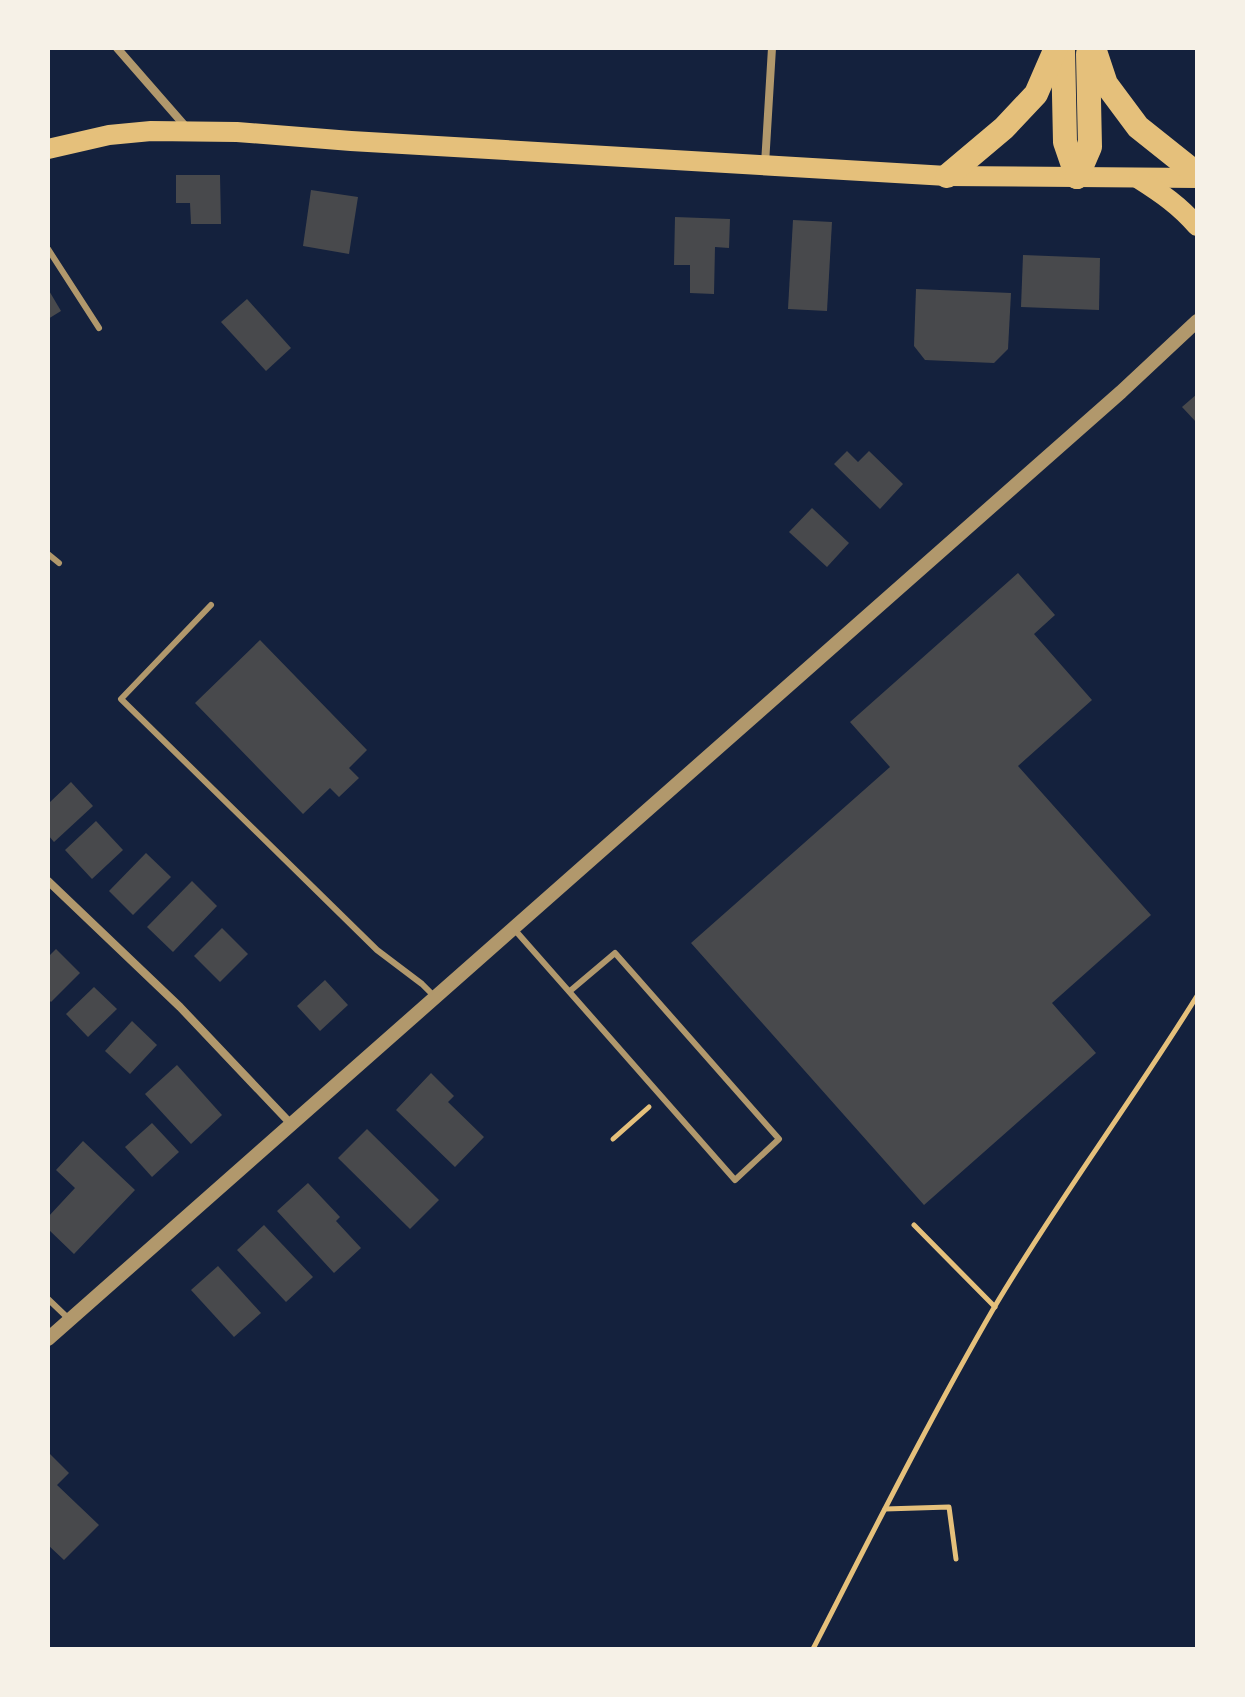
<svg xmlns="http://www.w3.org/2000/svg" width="1245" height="1697" viewBox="0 0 1245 1697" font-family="'Crimson Pro',serif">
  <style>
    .building { fill: #48494c }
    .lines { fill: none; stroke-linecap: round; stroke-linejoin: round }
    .path { stroke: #e5c07b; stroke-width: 5 }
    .service { stroke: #b1986c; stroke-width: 6 }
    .minor { stroke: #b1986c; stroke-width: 8 }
    .tertiary { stroke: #b1986c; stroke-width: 14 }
    .primary { stroke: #e5c07b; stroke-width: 20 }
    .motorway { stroke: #e5c07b; stroke-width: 24 }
  </style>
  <rect width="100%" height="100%" fill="#14213d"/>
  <g class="building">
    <path d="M176,175H220L221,224H191L190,203H176Z"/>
    <path d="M311,190L358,197L349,254L303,246Z"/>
    <path d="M675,217L730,219L729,248L715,247L714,294L690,293V265H674Z"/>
    <path d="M793,220L832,222L827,311L788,309Z"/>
    <path d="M1023,255L1100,258L1099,310L1021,307Z"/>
    <path d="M48,289L61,311L48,319Z"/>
    <path d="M916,289L1011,293L1008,349L994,363L925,360L914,346Z"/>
    <path d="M247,299L291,348L266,371L221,322Z"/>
    <path d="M1197,394V423L1182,407Z"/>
    <path d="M847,451L858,462L869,451L903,484L880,509L834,464Z"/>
    <path d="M812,508L849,543L827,567L789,532Z"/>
    <path d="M1018,573L1055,615L1034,634L1092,700L1018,766L1151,915L1052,1003L1096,1053L924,1205L691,943L890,767L850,722Z"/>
    <path d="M260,640L367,750L349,768L359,778L339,797L330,788L303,814L195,703Z"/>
    <path d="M71,782L93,806L54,842L48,835V804Z"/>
    <path d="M96,821L123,850L92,879L65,850Z"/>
    <path d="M146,853L171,877L133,915L109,891Z"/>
    <path d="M192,881L217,906L173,952L147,927Z"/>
    <path d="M222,928L248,954L220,982L194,956Z"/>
    <path d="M56,949L80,973L51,1002L48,999V957Z"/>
    <path d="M325,980L348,1005L320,1031L297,1006Z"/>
    <path d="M94,987L117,1009L88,1037L66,1014Z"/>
    <path d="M132,1021L157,1045L130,1074L105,1051Z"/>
    <path d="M177,1065L222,1115L191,1144L145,1094Z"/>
    <path d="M431,1073L454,1096L448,1102L484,1137L455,1167L396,1110Z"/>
    <path d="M152,1123L179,1152L152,1177L125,1147Z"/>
    <path d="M367,1129L439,1200L410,1229L338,1158Z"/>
    <path d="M83,1141L135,1190L74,1254L48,1229V1217L75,1188L56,1170Z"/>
    <path d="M308,1183L340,1217L336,1221L361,1248L334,1273L277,1211Z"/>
    <path d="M264,1225L313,1277L286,1302L237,1250Z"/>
    <path d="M218,1266L261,1313L234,1337L191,1290Z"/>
    <path d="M48,1452L69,1473L57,1485L99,1525L64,1560L48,1545Z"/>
  </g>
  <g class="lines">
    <g class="path">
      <path d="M613,1139L649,1107"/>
      <path d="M914,1225L995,1307"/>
      <path d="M885,1509L949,1507L956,1559"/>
      <path d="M813,1649C872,1534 930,1418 995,1306C1058,1200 1132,1101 1197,996"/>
    </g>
    <g class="service">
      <path d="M48,249L99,328"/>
      <path d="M48,554L59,563"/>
      <path d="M211,605L121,699L377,950L422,984L436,998"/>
      <path d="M514,929L735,1180L779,1139L615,953L570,991"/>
      <path d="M48,1299L70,1320"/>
    </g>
    <g class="minor">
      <path d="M117,48L186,127"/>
      <path d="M765,164L772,48"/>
      <path d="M48,881L180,1007L292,1125"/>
    </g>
    <path class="tertiary" d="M48,1339L1121,392L1197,321"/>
    <g class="primary">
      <path d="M48,149L109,135L151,131L237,132L351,141L947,176L1197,178"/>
      <path d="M1139,179C1161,193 1180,206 1197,226"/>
    </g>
    <g class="motorway">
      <path d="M1063,48L1065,142L1077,177"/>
      <path d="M1094,48L1106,84L1138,127L1197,174"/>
      <path d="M947,176L1004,128L1036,94L1056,48"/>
      <path d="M1077,177L1090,147L1088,54"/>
    </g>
  </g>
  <rect width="1245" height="1697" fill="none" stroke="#f6f1e7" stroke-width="100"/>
</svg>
